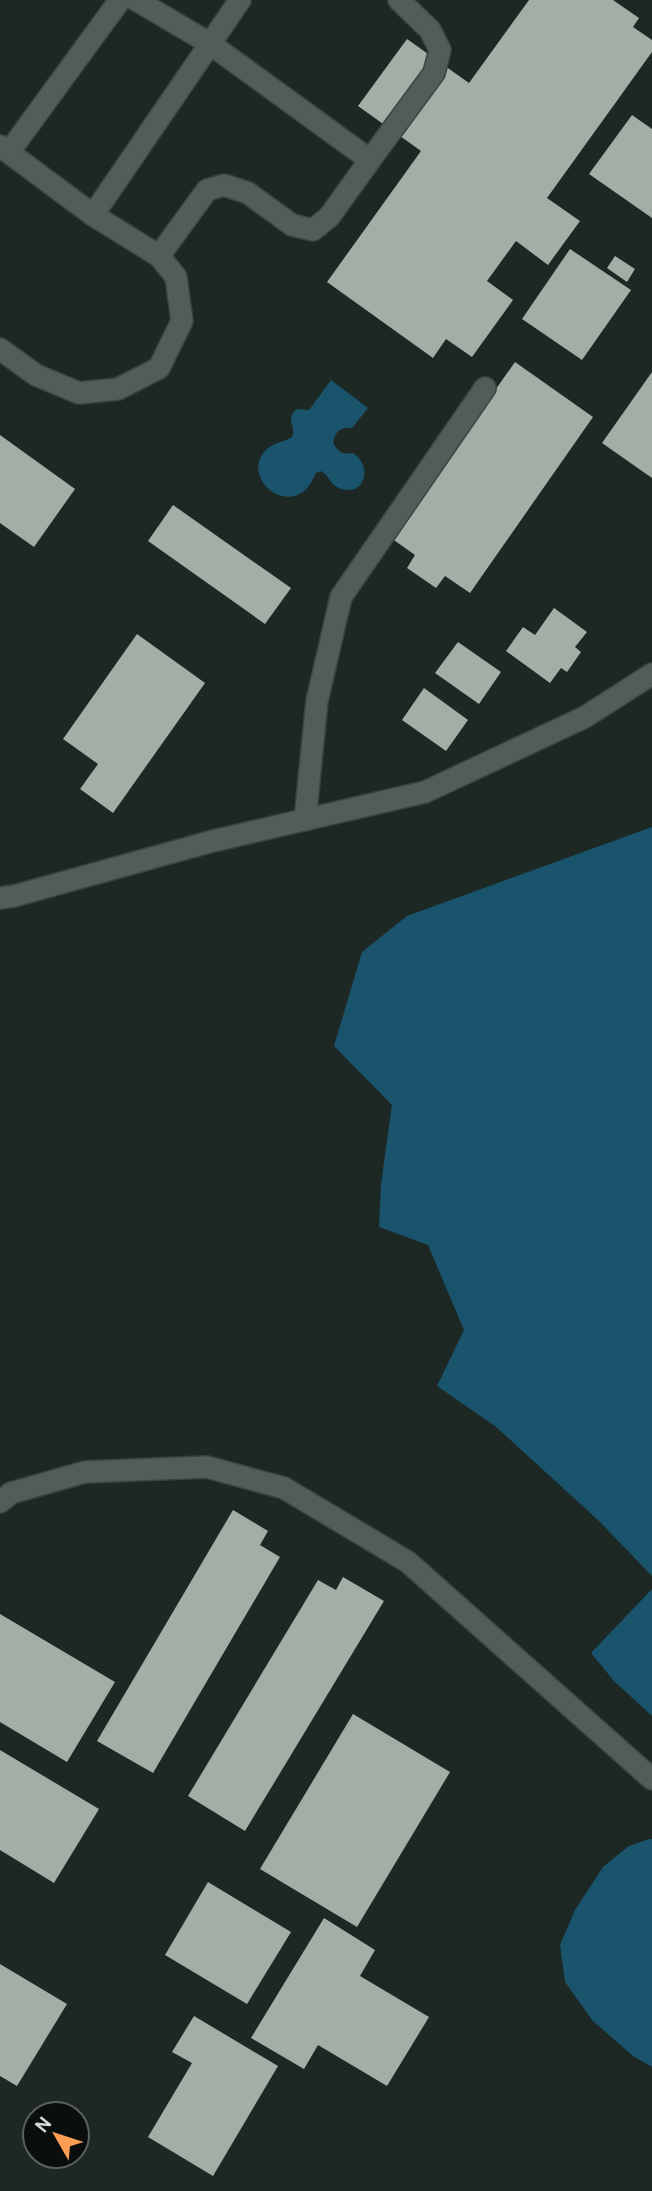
<svg xmlns="http://www.w3.org/2000/svg" width="652" height="2191" viewBox="0 0 652 2191" font-family="Overpass,sans-serif">
  <style>
    .water { fill: #19546c }
    .building { fill: #a3aea6 }
    .lines { fill: none; stroke-linecap: round; stroke-linejoin: round }
    .minor-casing { stroke: #3c4442; stroke-width: 24 }
    .minor { stroke: #515d5a; stroke-width: 21 }
  </style>
  <rect width="100%" height="100%" fill="#1d2825"/>
  <g class="water">
    <path d="M331,380L368,408L352,428C341,427 336,431 333,442C337,452 343,455 353,453C373,466 365,496 342,489C331,487 330,476 321,471L316,473C313,478 311,484 307,488C282,515 240,474 267,449C275,442 284,442 292,437C297,426 284,419 297,409L309,410Z"/>
    <path d="M652,827V1576L598,1520L495,1426L437,1386L464,1330L428,1245L379,1227L381,1184L392,1105L334,1046L362,952L407,916Z"/>
    <path d="M652,1589V1716L614,1681L591,1653Z"/>
    <path d="M649,1839H652V2067L633,2056L593,2021L565,1982L560,1945L575,1910L603,1867L629,1846Z"/>
  </g>
  <g class="building">
    <path d="M529,0H613L639,18L633,27L652,40V52L547,198L580,221L548,265L516,241L487,281L513,300L472,357L446,339L433,358L327,282L421,151L358,106L407,39L469,83Z"/>
    <path d="M632,115L652,129V218L589,174Z"/>
    <path d="M570,249L631,290L582,360L522,319Z"/>
    <path d="M615,256L635,269L627,282L607,268Z"/>
    <path d="M515,362L593,417L470,593L445,576L436,588L407,568L415,555L391,538Z"/>
    <path d="M652,372V478L602,443Z"/>
    <path d="M0,435L75,489L34,547L0,523Z"/>
    <path d="M173,505L291,588L265,624L148,541Z"/>
    <path d="M554,608L587,632L575,647L581,652L567,672L561,668L550,683L506,651L523,627L535,635Z"/>
    <path d="M137,634L205,683L113,813L80,789L98,764L63,739Z"/>
    <path d="M458,642L501,672L479,704L435,673Z"/>
    <path d="M424,688L468,720L446,751L402,720Z"/>
    <path d="M233,1510L268,1531L260,1545L280,1557L153,1773L97,1741Z"/>
    <path d="M343,1577L384,1601L245,1831L188,1796L318,1580L336,1590Z"/>
    <path d="M0,1614L115,1682L67,1762L0,1722Z"/>
    <path d="M353,1714L450,1772L357,1927L260,1869Z"/>
    <path d="M0,1750L99,1809L54,1883L0,1850Z"/>
    <path d="M208,1882L291,1932L247,2004L165,1955Z"/>
    <path d="M324,1918L375,1950L360,1976L429,2017L387,2086L318,2045L304,2069L251,2038Z"/>
    <path d="M0,1964L67,2004L17,2086L0,2076Z"/>
    <path d="M194,2016L278,2066L213,2176L148,2137L192,2063L172,2052Z"/>
  </g>
  <g class="lines">
    <defs>
      <g id="minor">
        <path d="M136,0L209,43L370,160L329,217L313,230L292,225L248,193L224,185L207,190L159,256"/>
        <path d="M0,146L93,215L159,256L176,277L182,321L159,368L118,389L79,393L36,375L0,349"/>
        <path d="M9,152L120,0"/>
        <path d="M370,160L434,73L440,50L430,30L399,0"/>
        <path d="M93,215L240,0"/>
        <path d="M305,820L317,701L341,597L485,388"/>
        <path d="M0,898L14,896L213,841L425,792L585,717L652,674"/>
        <path d="M0,1502L11,1493L85,1472L207,1467L284,1488L408,1562L652,1779"/>
      </g>
    </defs>
    <use href="#minor" class="minor-casing"/>
    <use href="#minor" class="minor"/>
  </g>
  <g transform="translate(56 2135) rotate(309)"><circle r="33" fill="#0a0f0e" stroke="#5a605e" stroke-width="2"/>
  <path d="M0-5L12 26L0 18L-12 26Z" fill="#fc9d53"/>
  <text y="-10" font-size="19" font-weight="bold" text-anchor="middle" fill="#d2d9d7">N</text>
  </g>
</svg>
